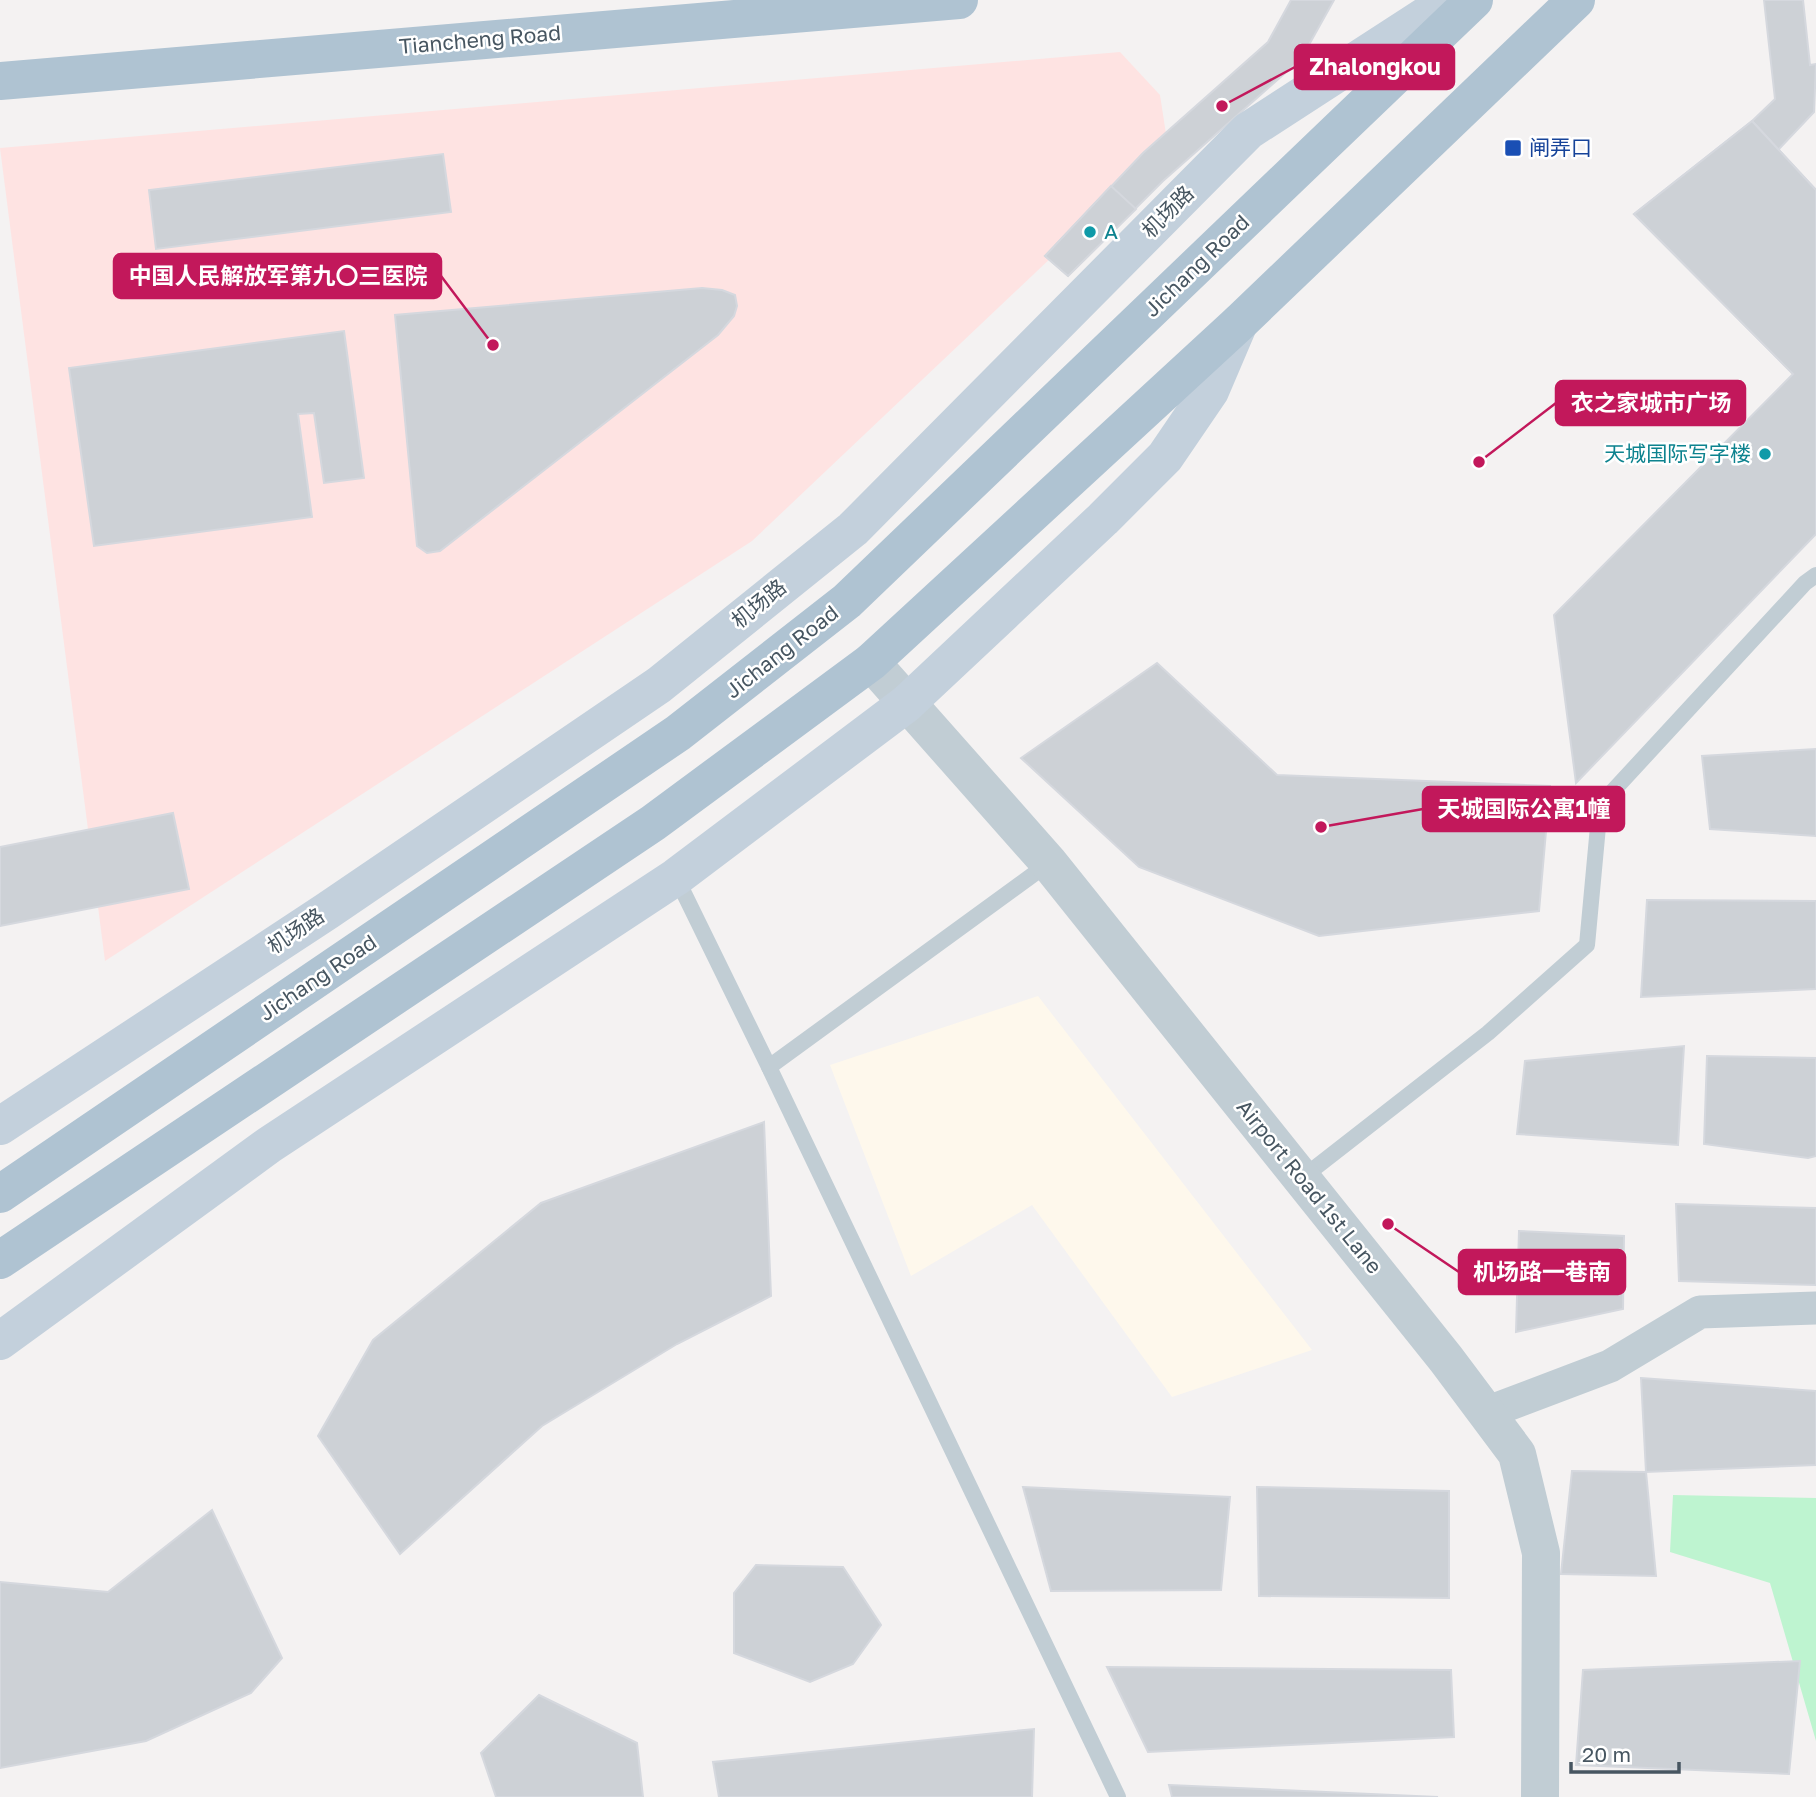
<svg xmlns="http://www.w3.org/2000/svg" width="1816" height="1797" viewBox="0 0 1816 1797" font-family="'Golos Text','Noto Sans SC',sans-serif">
  <style>
    .commercial { fill: #fef8ec }
    .medical { fill: #fee3e2 }
    .green { fill: #bef4d0 }
    .building { fill: #cdd1d6; stroke: #d5d8de; stroke-width: 2 }
    .lines { fill: none; stroke-linecap: round; stroke-linejoin: round }
    .service { stroke: #c1cdd4; stroke-width: 16 }
    .minor { stroke: #c1cdd4; stroke-width: 33 }
    .tertiary { stroke: #c1cdd4; stroke-width: 38 }
    .secondary { stroke: #c3d0dc; stroke-width: 38 }
    .primary { stroke: #afc3d2; stroke-width: 38 }
    .transit-dot { fill: #1a4fb4; stroke: #fff; stroke-width: 2.5 }
    .culture-dot { fill: #0f9aa8; stroke: #fff; stroke-width: 2.5 }
    .labels { text-anchor: middle; stroke-width: 5; stroke-linejoin: round; paint-order: stroke }
    .street-label { font-size: 21px; fill: #475661; stroke: #fff }
    .transit-label { font-size: 21px; fill: #164399; stroke: #fff; text-anchor: start }
    .culture-label { font-size: 21px; fill: #0d838f; stroke: #fff; text-anchor: start }
    .leader { fill: none; stroke: #c2185b; stroke-width: 2.5 }
    .callout-dot { fill: #c2185b; stroke: #fff; stroke-width: 2.5 }
    .callout { fill: #c2185b; stroke: #c2185b; stroke-width: 2.5 }
    .callout-label { font-size: 23px; text-anchor: middle; font-weight: bold; fill: #fff }
  </style>
  <rect width="100%" height="100%" fill="#f4f2f2"/>
  <path class="commercial" d="M1038,996L1312,1350L1172,1397L1032,1205L911,1276L830,1065Z"/>
  <path class="medical" d="M1120,52L1160,95L1168,147L752,541L105,961L0,148Z"/>
  <path class="green" d="M1673,1495L1816,1498V1741L1770,1583L1670,1552Z"/>
  <g class="building">
    <path d="M1291,0H1334L1301,59L1163,181L1068,276L1045,256L1143,153L1268,42Z"/>
    <path d="M1764,0H1803L1810,65L1816,64L1814,112L1778,150L1752,121L1775,99Z"/>
    <path d="M1752,121L1816,190V355L1793,374L1634,214Z"/>
    <path d="M1752,121L1816,190V534L1576,783L1554,615L1793,374L1634,214Z"/>
    <path d="M443,154L451,212L156,249L149,190Z"/>
    <path d="M1111,186L1136,209L1068,276L1045,256Z"/>
    <path d="M702,288L722,290L735,295L737,306L734,316L718,335L440,551L427,553L417,546L395,315Z"/>
    <path d="M344,331L364,478L324,483L314,413L298,414L312,517L94,546L69,368Z"/>
    <path d="M1157,663L1277,775L1550,786L1539,911L1319,936L1139,867L1021,758Z"/>
    <path d="M1816,749V836L1710,829L1702,756Z"/>
    <path d="M173,813L189,889L0,926V847Z"/>
    <path d="M1647,900L1816,901V989L1641,997Z"/>
    <path d="M1684,1046L1678,1145L1517,1134L1525,1061Z"/>
    <path d="M1707,1056L1816,1058V1156L1808,1158L1704,1144Z"/>
    <path d="M764,1122L771,1296L677,1344L542,1426L400,1554L318,1436L373,1340L541,1203Z"/>
    <path d="M1676,1204L1816,1208V1285L1679,1281Z"/>
    <path d="M1519,1231L1624,1236L1623,1309L1516,1332Z"/>
    <path d="M1641,1378L1816,1391V1465L1646,1472Z"/>
    <path d="M1572,1471L1646,1472L1656,1576L1561,1574Z"/>
    <path d="M1023,1487L1230,1497L1221,1590L1051,1591Z"/>
    <path d="M1257,1487L1449,1491V1598L1259,1596Z"/>
    <path d="M212,1510L282,1658L251,1693L146,1741L0,1768V1582L108,1592Z"/>
    <path d="M756,1565L843,1567L881,1625L853,1664L810,1682L734,1653V1593Z"/>
    <path d="M1800,1661L1789,1774L1576,1765L1583,1670Z"/>
    <path d="M1107,1667L1451,1670L1454,1737L1148,1752Z"/>
    <path d="M539,1695L637,1743L643,1797H496L481,1753Z"/>
    <path d="M1034,1729L1032,1797H719L713,1762Z"/>
    <path d="M1169,1785L1438,1797H1172Z"/>
  </g>
  <g class="lines">
    <g class="service">
      <path d="M676,877L769,1067L1118,1797"/>
      <path d="M769,1067L1049,863"/>
      <path d="M1302,1178L1488,1033L1587,945L1600,805L1805,583L1816,575"/>
    </g>
    <path class="minor" d="M1486,1413L1610,1366L1700,1312L1816,1308"/>
    <path class="tertiary" d="M871,662L1049,863L1446,1359L1517,1454L1541,1553L1540,1797"/>
    <g class="secondary">
      <path d="M0,1126L327,911L659,685L853,529L1248,131L1450,0"/>
      <path d="M0,1341L269,1145L676,877L906,704L1103,519L1165,457L1210,391L1239,323"/>
    </g>
    <g class="primary">
      <path d="M0,81L959,0"/>
      <path d="M0,1194L678,733L847,601L1474,0"/>
      <path d="M0,1260L653,823L871,662L1239,323L1576,0"/>
    </g>
  </g>
  <rect class="transit-dot" x="1504" y="139" width="18" height="18" rx="3.5"/>
  <g class="culture-dot">
    <circle cx="1090" cy="232" r="7"/>
    <circle cx="1765" cy="454" r="7"/>
  </g>
  <g class="labels">
    <g class="street-label">
      <text transform="translate(480 40) rotate(-5)" y="7">Tiancheng Road</text>
      <text transform="translate(1168 212) rotate(-45)" y="7">机场路</text>
      <text transform="translate(1197 266) rotate(-44)" y="7">Jichang Road</text>
      <text transform="translate(759 604) rotate(-39)" y="7">机场路</text>
      <text transform="translate(782 652) rotate(-38)" y="7">Jichang Road</text>
      <text transform="translate(296 931) rotate(-34)" y="7">机场路</text>
      <text transform="translate(318 978) rotate(-34)" y="7">Jichang Road</text>
      <text transform="translate(1309 1187) rotate(51)" y="7">Airport Road 1st Lane</text>
    </g>
    <g class="transit-label">
      <text x="1529" y="155">闸弄口</text>
    </g>
    <g class="culture-label">
      <text x="1104" y="239">A</text>
      <text x="1751" y="461" text-anchor="end">天城国际写字楼</text>
    </g>
  </g>
  <path class="leader" d="M1222 106L1295 67M493 345L441 276M1479 462L1556 403M1321 827L1423 809M1388 1224L1459 1272"/>
  <g class="callout-dot">
    <circle cx="1222" cy="106" r="7"/>
    <circle cx="493" cy="345" r="7"/>
    <circle cx="1479" cy="462" r="7"/>
    <circle cx="1321" cy="827" r="7"/>
    <circle cx="1388" cy="1224" r="7"/>
  </g>
  <g class="callout">
    <rect x="1295" y="45" width="159" height="44" rx="7"/>
    <rect x="114" y="254" width="327" height="44" rx="7"/>
    <rect x="1556" y="381" width="189" height="44" rx="7"/>
    <rect x="1423" y="787" width="201" height="44" rx="7"/>
    <rect x="1459" y="1250" width="166" height="44" rx="7"/>
  </g>
  <g class="callout-label">
    <text x="1375" y="75">Zhalongkou</text>
    <text x="278" y="284">中国人民解放军第九〇三医院</text>
    <text x="1651" y="411">衣之家城市广场</text>
    <text x="1524" y="817">天城国际公寓1幢</text>
    <text x="1542" y="1280">机场路一巷南</text>
  </g>
  <path d="M1571 1762v10h108v-10" fill="none" stroke="#475661" stroke-width="3.5"/>
  <text x="1582" y="1762" font-size="21" fill="#475661" stroke="#ffffff" stroke-width="5" paint-order="stroke">20 m</text>
</svg>
